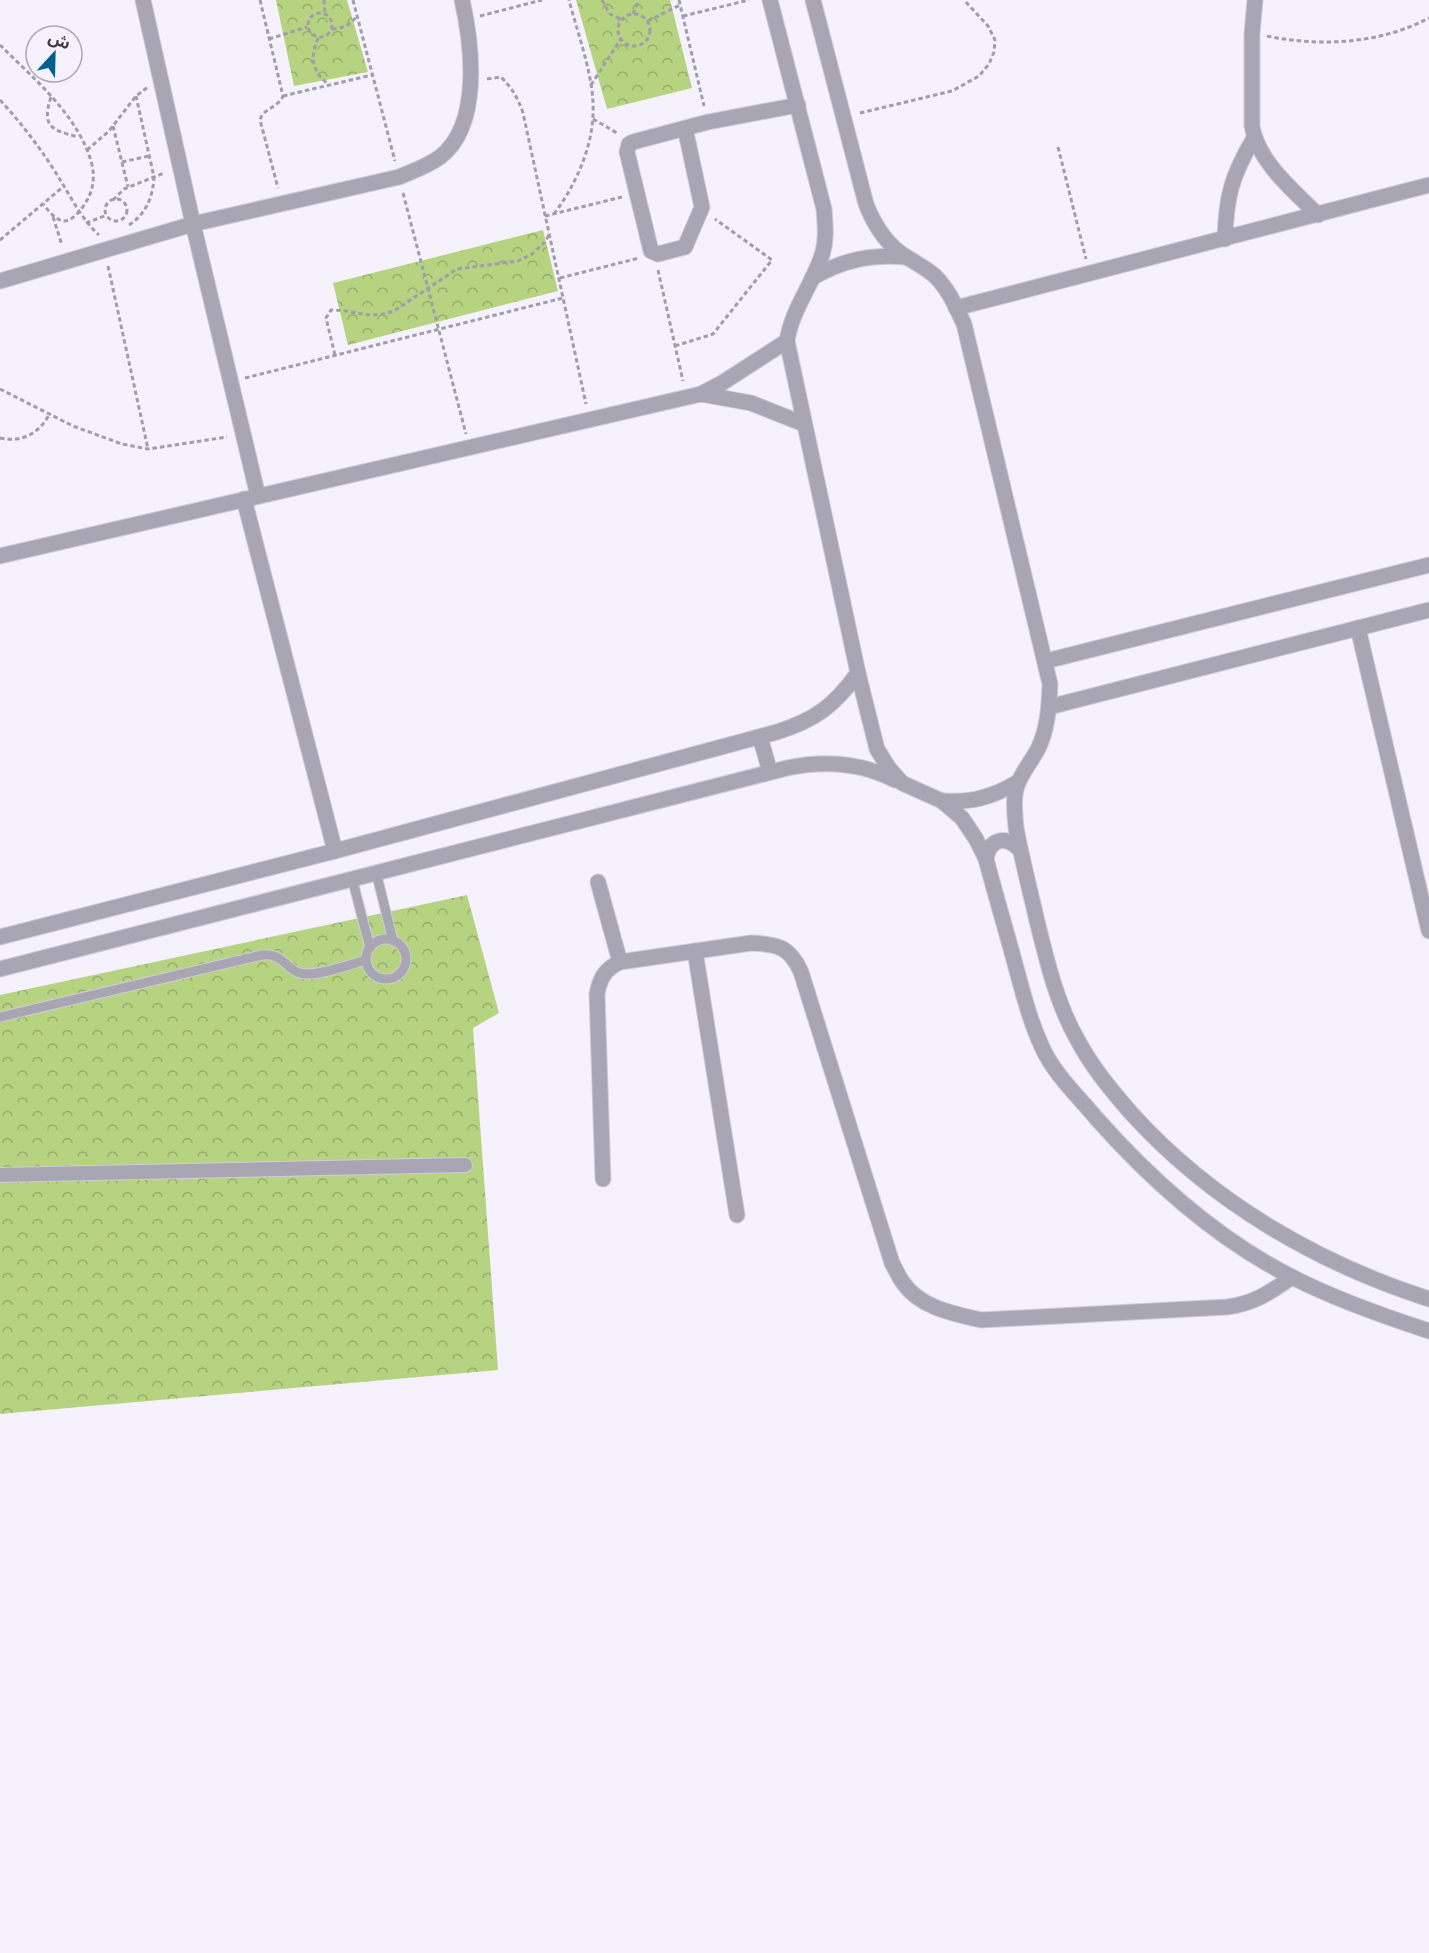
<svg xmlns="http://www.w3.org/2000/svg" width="1429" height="1953" viewBox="0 0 1429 1953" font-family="Lora,'Noto Sans Arabic',serif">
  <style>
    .park { fill: url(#park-crowns) }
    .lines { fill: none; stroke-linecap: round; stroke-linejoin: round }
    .service-casing { stroke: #d0cdd9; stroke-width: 11 }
    .pedestrian-casing { stroke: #d0cdd9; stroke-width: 16 }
    .minor-casing { stroke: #d0cdd9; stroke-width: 17 }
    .path { stroke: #a19eaa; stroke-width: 3; stroke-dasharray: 4.5 3; stroke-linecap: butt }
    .service { stroke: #a8a6b3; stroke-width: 9 }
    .pedestrian { stroke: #a8a6b3; stroke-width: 14 }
    .minor { stroke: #a8a6b3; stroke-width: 15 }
  </style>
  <defs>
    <pattern id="park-crowns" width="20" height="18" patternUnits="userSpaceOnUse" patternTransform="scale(1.5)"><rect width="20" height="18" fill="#b6d381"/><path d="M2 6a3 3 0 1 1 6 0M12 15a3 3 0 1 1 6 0" fill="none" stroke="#95ac6b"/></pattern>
  </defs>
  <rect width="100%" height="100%" fill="#f5f2fe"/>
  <g class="park">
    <path d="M276,0H347L368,72L294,86Z"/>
    <path d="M576,0H670L692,88L607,109Z"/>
    <path d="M543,230L558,291L348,345L333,283Z"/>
    <path d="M467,895L499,1013L473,1028L498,1370L0,1414V995Z"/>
  </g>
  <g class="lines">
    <defs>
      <g id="service">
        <path d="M376,872L393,941"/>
        <path d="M352,878L370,948"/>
        <circle cx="386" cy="959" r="20"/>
        <path d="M0,1017L262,955C284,953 284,968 300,973C314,978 351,964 366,960"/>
      </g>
      <path id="pedestrian" d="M0,1175L465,1165"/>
      <g id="minor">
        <path d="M143,0L193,224L258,496"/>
        <path d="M770,0L824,209C825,224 827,240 822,255C812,286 792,309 787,341L858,673L877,749L888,767L902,783L942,801L962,818L976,839L986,859C995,893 1005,927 1014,960C1022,989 1029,1019 1042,1047C1054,1074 1078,1096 1097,1119C1153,1182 1218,1240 1294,1278C1337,1300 1383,1316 1429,1331"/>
        <path d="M813,0L866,204C875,227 887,246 908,258C918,264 927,269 935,276C949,290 956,307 964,324L1050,684C1049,707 1048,728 1038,749C1032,760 1024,770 1019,781C1012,795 1015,814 1016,828C1022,860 1030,890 1037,921C1047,961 1056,1001 1076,1037C1091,1066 1111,1090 1132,1114C1212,1202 1317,1263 1429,1299"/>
        <path d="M1255,0L1252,34V126C1258,162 1293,190 1318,215"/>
        <path d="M685,128L702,207L685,247L658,254L651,251L627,152L629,144L633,142L708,122L798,105"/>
        <path d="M1225,239C1226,196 1232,175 1254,138"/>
        <path d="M812,278C842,260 871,254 906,257"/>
        <path d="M0,281L193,224L399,177C413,171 428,166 440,157C482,125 472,44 462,0"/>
        <path d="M956,308L1429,185"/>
        <path d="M701,394L751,403L804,424"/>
        <path d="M244,499L335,851"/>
        <path d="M0,556L701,394L722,383L787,341"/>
        <path d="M1358,628L1429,931"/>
        <path d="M1046,661L1429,565"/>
        <path d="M1049,707L1429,610"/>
        <path d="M760,737L770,772"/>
        <path d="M942,801C971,803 993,797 1018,782"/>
        <path d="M986,859C990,838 1006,835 1020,850"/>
        <path d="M598,882L620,962"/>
        <path d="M0,937L335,851L777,732C815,720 834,706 858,673"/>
        <path d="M695,951L737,1215"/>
        <path d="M0,969L787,768C825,760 860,762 895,780"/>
        <path d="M603,1179L597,994C600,978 605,969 620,962L751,943C778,944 790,947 801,972L892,1263C896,1270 899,1278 904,1284C921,1308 955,1314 981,1320L1227,1307C1253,1304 1271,1292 1292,1277"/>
      </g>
    </defs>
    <use href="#service" class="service-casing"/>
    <use href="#pedestrian" class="pedestrian-casing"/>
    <use href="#minor" class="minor-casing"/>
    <g class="path">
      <path d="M260,0L283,96C278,108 263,108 260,120L278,188"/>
      <path d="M324,0L325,13"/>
      <path d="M353,0L395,161"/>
      <path d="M602,0L610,14L621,19"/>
      <path d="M679,0L704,106"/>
      <circle cx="320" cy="25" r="12"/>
      <circle cx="634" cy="30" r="16"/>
      <path d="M633,14L639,0"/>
      <path d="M480,16L542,0"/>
      <path d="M683,16L749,0"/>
      <path d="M648,21L680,5"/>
      <path d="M332,29C344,28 350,25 357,16"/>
      <path d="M1267,36C1320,47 1380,44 1429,18"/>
      <path d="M318,38C310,58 311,70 329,85"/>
      <path d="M269,39L307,27"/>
      <path d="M0,45C33,78 77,114 91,161C96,179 93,193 82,208C66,229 57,222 43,204"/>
      <path d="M487,79L501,77C512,88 518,98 523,113L586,404"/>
      <path d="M591,85L620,40"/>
      <path d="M283,96L372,75"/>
      <path d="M51,97C41,127 52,130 78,137"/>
      <path d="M0,100C22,124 42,150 59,178C71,197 82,220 99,235"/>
      <path d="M860,113L952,91L979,76L989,64L994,52L995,40L988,26L964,0"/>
      <path d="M593,119L617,133"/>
      <path d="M113,126L128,187"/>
      <path d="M1058,147L1086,259"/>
      <path d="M87,150L109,131L136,96L148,87"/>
      <path d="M122,162L149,156"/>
      <path d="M403,193L466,434"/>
      <circle cx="116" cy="210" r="11"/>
      <path d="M113,200L124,189L164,173"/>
      <path d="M554,214C577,183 595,143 593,103C592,72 577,31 569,0"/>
      <path d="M545,216L622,197"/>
      <path d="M53,217L62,245"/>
      <path d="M86,223L107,215"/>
      <path d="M129,225C146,214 153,197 154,177L136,96"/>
      <path d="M0,240L64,186"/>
      <path d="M108,266L148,449"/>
      <path d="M658,270L683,381"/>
      <path d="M560,278L639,258"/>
      <path d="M675,346L713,334L772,260L715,219"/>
      <path d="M335,355L326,318L331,310C358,310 365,320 394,311L457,269L518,261L532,254L545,242L549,235"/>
      <path d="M245,378L563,298"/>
      <path d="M0,389L73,426L122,444L148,449L227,437"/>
      <path d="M0,438C22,443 40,433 50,413"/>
    </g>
    <use href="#service" class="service"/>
    <use href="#pedestrian" class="pedestrian"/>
    <use href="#minor" class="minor"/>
  </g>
  <g transform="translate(54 54) rotate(22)"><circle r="28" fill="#f5f2fe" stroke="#aca9b5" stroke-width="1.5"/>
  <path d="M0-4.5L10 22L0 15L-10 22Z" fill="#006190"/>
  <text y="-9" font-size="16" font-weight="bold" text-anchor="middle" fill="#3e3b47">ش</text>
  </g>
</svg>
